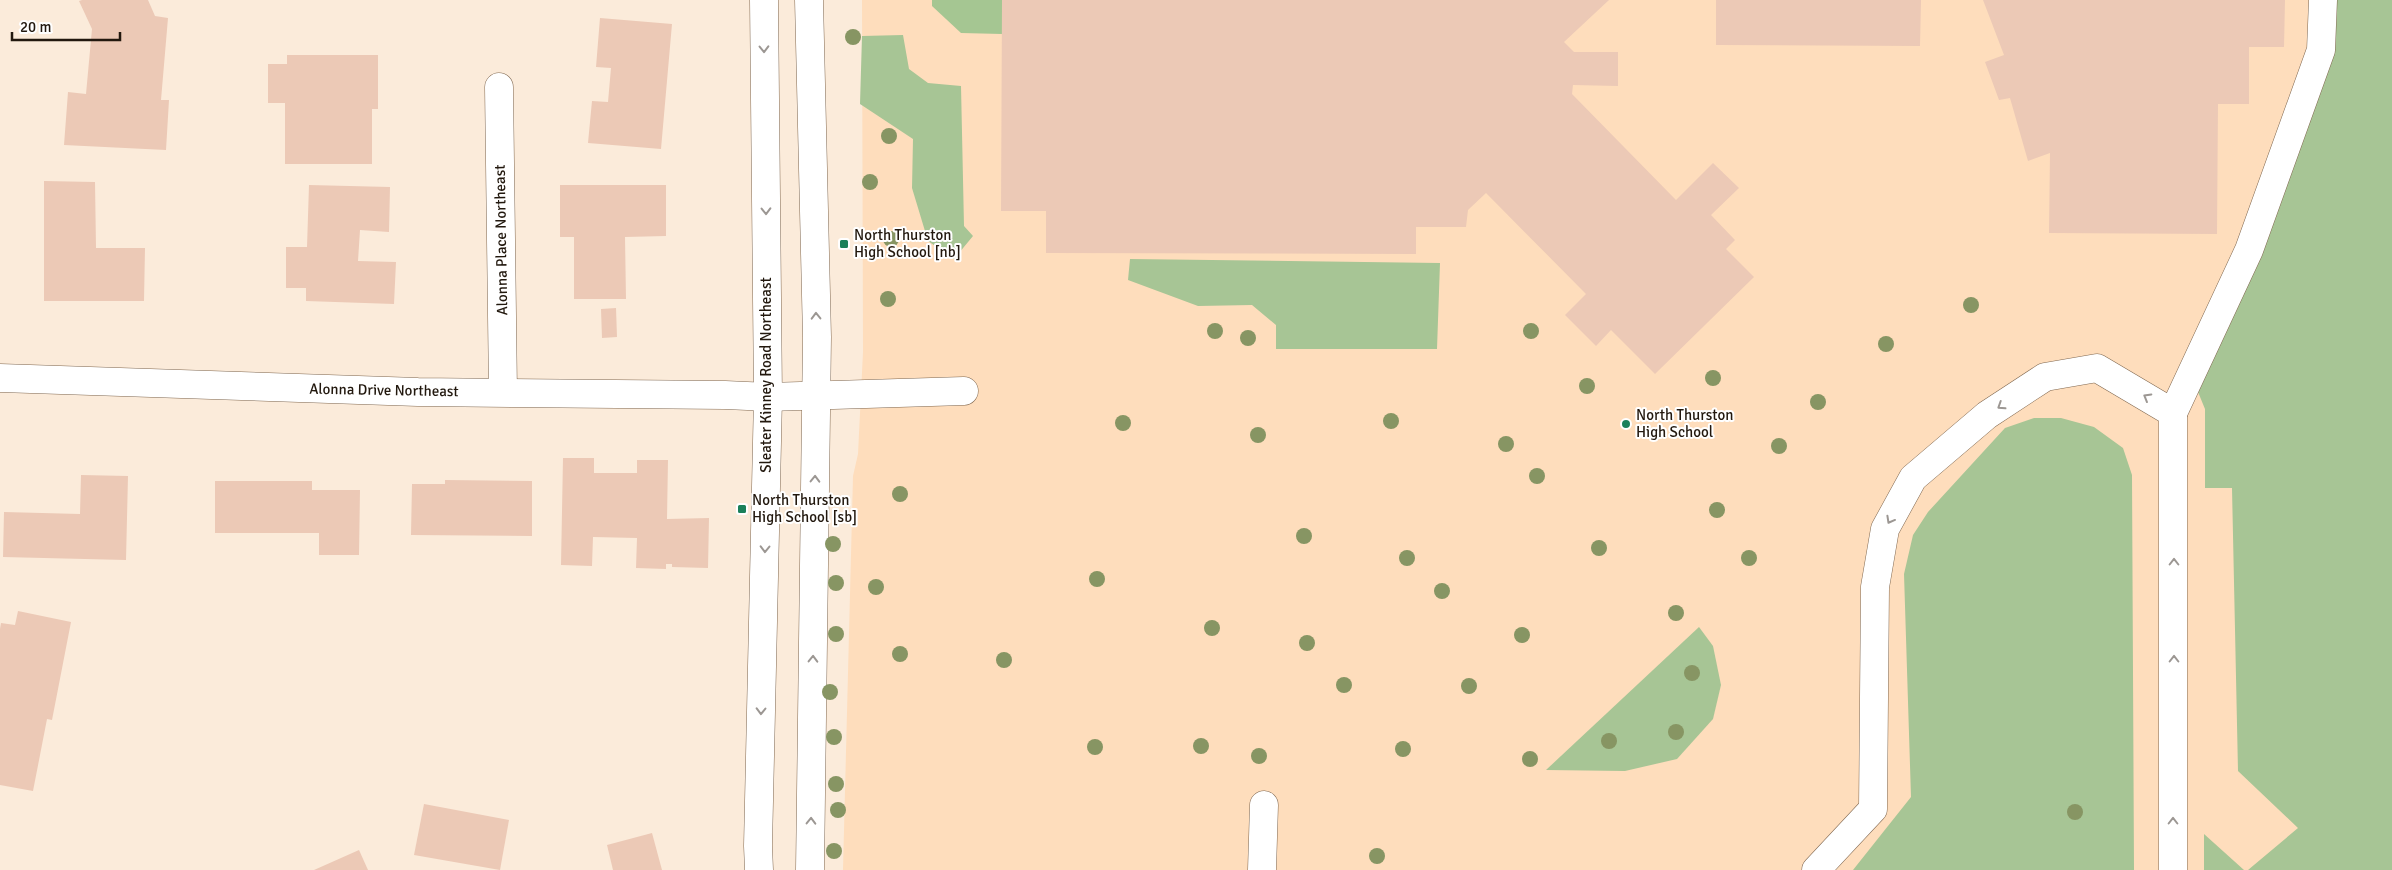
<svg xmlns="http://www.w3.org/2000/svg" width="2392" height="870" viewBox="0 0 2392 870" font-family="Signika,sans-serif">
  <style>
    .built { fill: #feddbc }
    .green { fill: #a7c595 }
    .forest { fill: #a5c692 }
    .building { fill: #ecc9b6 }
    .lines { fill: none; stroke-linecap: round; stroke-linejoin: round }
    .minor-casing { stroke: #806850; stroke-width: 29 }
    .minor { stroke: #fff; stroke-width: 28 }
    .tree { fill: #879563 }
    .oneway { stroke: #9c9793 }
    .poi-dot { fill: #1a805a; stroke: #fff; stroke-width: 2 }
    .labels { text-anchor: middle; stroke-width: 4; stroke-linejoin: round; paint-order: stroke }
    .poi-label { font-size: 15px; fill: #22180e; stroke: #fff; text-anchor: start }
    .street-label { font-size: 15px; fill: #22180e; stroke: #fff }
  </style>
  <rect width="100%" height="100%" fill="#fbebda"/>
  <path class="built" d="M862,0H2392V870H843L853,476L858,454L863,352Z"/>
  <g class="green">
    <path d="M2323,0H2392V870H2248L2298,828L2238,771L2232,488H2205V409L2191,375L2249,250Z"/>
    <path d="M903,35L909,69L928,83L961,86L964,226L973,236L954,259L928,241L912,188L913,139L860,104L862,36Z"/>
    <path d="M1130,259L1440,263L1437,349H1276V325L1252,305L1198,306L1128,280Z"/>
    <path d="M2034,418H2061L2094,427L2123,448L2132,475L2134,870H1853L1911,797L1904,574L1913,535L1928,512L2005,428Z"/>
    <path d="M1699,627L1713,646L1721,685L1713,719L1677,759L1625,771L1546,770Z"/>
    <path d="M2204,834L2244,870H2204Z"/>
  </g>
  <path class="forest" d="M932,0H1002V34L961,33L932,6Z"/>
  <g class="building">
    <path d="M82,0H148L155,16L168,18L161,100H169L166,150L64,145L68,92L86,94L92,29L79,1Z"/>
    <path d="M1002,0H1609L1564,42L1574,52H1618V86L1573,85L1572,94L1676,200L1713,163L1739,188L1711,215L1735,240L1726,249L1754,277L1655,374L1611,330L1596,346L1565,315L1586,294L1486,193L1468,210L1466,227H1416V254L1046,253V211H1001Z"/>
    <path d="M1716,0H1921L1920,46L1716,45Z"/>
    <path d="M1983,0H2285L2284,47H2249V104H2218L2217,234L2049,233L2050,153L2028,161L2010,98L1999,100L1985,62L2004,55Z"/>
    <path d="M600,18L672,24L661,149L588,143L592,101L608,102L611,68L596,67Z"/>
    <path d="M287,55H378V109H372V164H285V103H268V64H287Z"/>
    <path d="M44,181L95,182L96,248H145L144,301H44Z"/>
    <path d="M309,185L390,187L389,232L360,230L358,261L396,262L394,304L306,301V288H286V247H307Z"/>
    <path d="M560,185H666V236L625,237L626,299H574V237H560Z"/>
    <path d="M616,308L617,337L602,338L601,309Z"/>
    <path d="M563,458H594V473H637V460H668L667,519L709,518L708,568L672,567V564H666V569L636,568L637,538L593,537L592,566L561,565Z"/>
    <path d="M81,475L128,476L126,560L3,557L4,512L80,514Z"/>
    <path d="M445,480L532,481V536L411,535L412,484H445Z"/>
    <path d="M215,481H312V490H360L359,555H319V533H215Z"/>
    <path d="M18,611L71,622L52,720L47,719L33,791L0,785V629L1,623L15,625Z"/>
    <path d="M424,804L509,820L500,870L414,855Z"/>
    <path d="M652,833L662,870H613L607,845Z"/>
    <path d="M359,850L368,870H314Z"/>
  </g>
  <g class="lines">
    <defs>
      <g id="minor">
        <path d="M809,0L817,337L810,870"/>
        <path d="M499,87L503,392"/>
        <path d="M0,378L418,392L725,395L768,397L964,391"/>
        <path d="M2173,413L2249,250L2321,50L2323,0"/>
        <path d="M759,870L758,846L768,397L764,0"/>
        <path d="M1262,870L1264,805"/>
        <path d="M1816,870L1873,809L1875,587L1885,529L1913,478L1987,415L2045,377L2097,368L2173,413V870"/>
      </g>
    </defs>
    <use href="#minor" class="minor-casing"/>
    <use href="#minor" class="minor"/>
  </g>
  <g class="tree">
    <circle cx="853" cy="37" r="8"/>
    <circle cx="889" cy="136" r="8"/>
    <circle cx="870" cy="182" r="8"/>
    <circle cx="891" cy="239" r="8"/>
    <circle cx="888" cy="299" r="8"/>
    <circle cx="1971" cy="305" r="8"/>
    <circle cx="1215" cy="331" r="8"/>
    <circle cx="1531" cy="331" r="8"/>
    <circle cx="1248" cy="338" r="8"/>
    <circle cx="1886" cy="344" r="8"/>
    <circle cx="1713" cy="378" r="8"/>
    <circle cx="1587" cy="386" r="8"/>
    <circle cx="1818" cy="402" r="8"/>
    <circle cx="1391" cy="421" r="8"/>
    <circle cx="1123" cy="423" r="8"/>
    <circle cx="1258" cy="435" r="8"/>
    <circle cx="1506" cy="444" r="8"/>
    <circle cx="1779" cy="446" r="8"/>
    <circle cx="1537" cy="476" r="8"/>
    <circle cx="900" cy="494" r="8"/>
    <circle cx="1717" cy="510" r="8"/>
    <circle cx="1304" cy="536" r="8"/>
    <circle cx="833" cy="544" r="8"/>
    <circle cx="1599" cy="548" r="8"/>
    <circle cx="1407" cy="558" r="8"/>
    <circle cx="1749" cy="558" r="8"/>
    <circle cx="1097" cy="579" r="8"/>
    <circle cx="836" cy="583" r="8"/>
    <circle cx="876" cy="587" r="8"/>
    <circle cx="1442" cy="591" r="8"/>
    <circle cx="1676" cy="613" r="8"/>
    <circle cx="1212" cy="628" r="8"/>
    <circle cx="836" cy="634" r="8"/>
    <circle cx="1522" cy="635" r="8"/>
    <circle cx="1307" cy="643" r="8"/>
    <circle cx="900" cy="654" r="8"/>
    <circle cx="1004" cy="660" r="8"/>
    <circle cx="1692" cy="673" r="8"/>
    <circle cx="1344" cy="685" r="8"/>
    <circle cx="1469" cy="686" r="8"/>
    <circle cx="830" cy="692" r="8"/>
    <circle cx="1676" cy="732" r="8"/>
    <circle cx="834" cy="737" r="8"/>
    <circle cx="1609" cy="741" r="8"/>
    <circle cx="1201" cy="746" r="8"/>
    <circle cx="1095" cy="747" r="8"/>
    <circle cx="1403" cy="749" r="8"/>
    <circle cx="1259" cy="756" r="8"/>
    <circle cx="1530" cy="759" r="8"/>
    <circle cx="836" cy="784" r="8"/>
    <circle cx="838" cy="810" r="8"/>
    <circle cx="2075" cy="812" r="8"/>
    <circle cx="834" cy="851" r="8"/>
    <circle cx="1377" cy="856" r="8"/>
  </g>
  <defs><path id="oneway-chevron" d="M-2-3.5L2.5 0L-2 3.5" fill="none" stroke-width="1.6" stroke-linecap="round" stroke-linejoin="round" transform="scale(1.25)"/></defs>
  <g class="oneway">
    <use href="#oneway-chevron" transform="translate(764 49) rotate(89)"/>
    <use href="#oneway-chevron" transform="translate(766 211) rotate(89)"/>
    <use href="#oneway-chevron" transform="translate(816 316) rotate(-91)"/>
    <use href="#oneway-chevron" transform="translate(2147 397) rotate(-150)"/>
    <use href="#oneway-chevron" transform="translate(2001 406) rotate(147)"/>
    <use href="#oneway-chevron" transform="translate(815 479) rotate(-89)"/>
    <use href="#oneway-chevron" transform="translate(1890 520) rotate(119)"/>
    <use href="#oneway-chevron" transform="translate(765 549) rotate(91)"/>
    <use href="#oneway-chevron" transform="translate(2174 562) rotate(-90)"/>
    <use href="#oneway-chevron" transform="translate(813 659) rotate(-89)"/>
    <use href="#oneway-chevron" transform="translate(2174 659) rotate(-90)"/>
    <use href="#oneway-chevron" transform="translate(761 711) rotate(91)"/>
    <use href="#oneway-chevron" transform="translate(811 821) rotate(-89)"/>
    <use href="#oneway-chevron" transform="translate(2173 821) rotate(-90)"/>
  </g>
  <g class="poi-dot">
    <rect x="839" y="239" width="10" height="10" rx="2.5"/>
    <circle cx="1626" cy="424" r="5"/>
    <rect x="737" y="504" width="10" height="10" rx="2.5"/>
  </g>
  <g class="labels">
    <g class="poi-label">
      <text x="854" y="240">North Thurston<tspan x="854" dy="17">High School [nb]</tspan></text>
      <text x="1636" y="420">North Thurston<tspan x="1636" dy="17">High School</tspan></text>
      <text x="752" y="505">North Thurston<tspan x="752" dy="17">High School [sb]</tspan></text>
    </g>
    <g class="street-label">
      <text transform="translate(501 240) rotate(-91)" y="5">Alonna Place Northeast</text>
      <text transform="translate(766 375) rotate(-90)" y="5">Sleater Kinney Road Northeast</text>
      <text transform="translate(384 390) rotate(1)" y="5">Alonna Drive Northeast</text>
    </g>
  </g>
  <path d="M12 32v8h108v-8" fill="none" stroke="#22180e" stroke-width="2.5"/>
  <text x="20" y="32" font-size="15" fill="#22180e" stroke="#ffffff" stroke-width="4" paint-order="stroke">20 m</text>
</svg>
